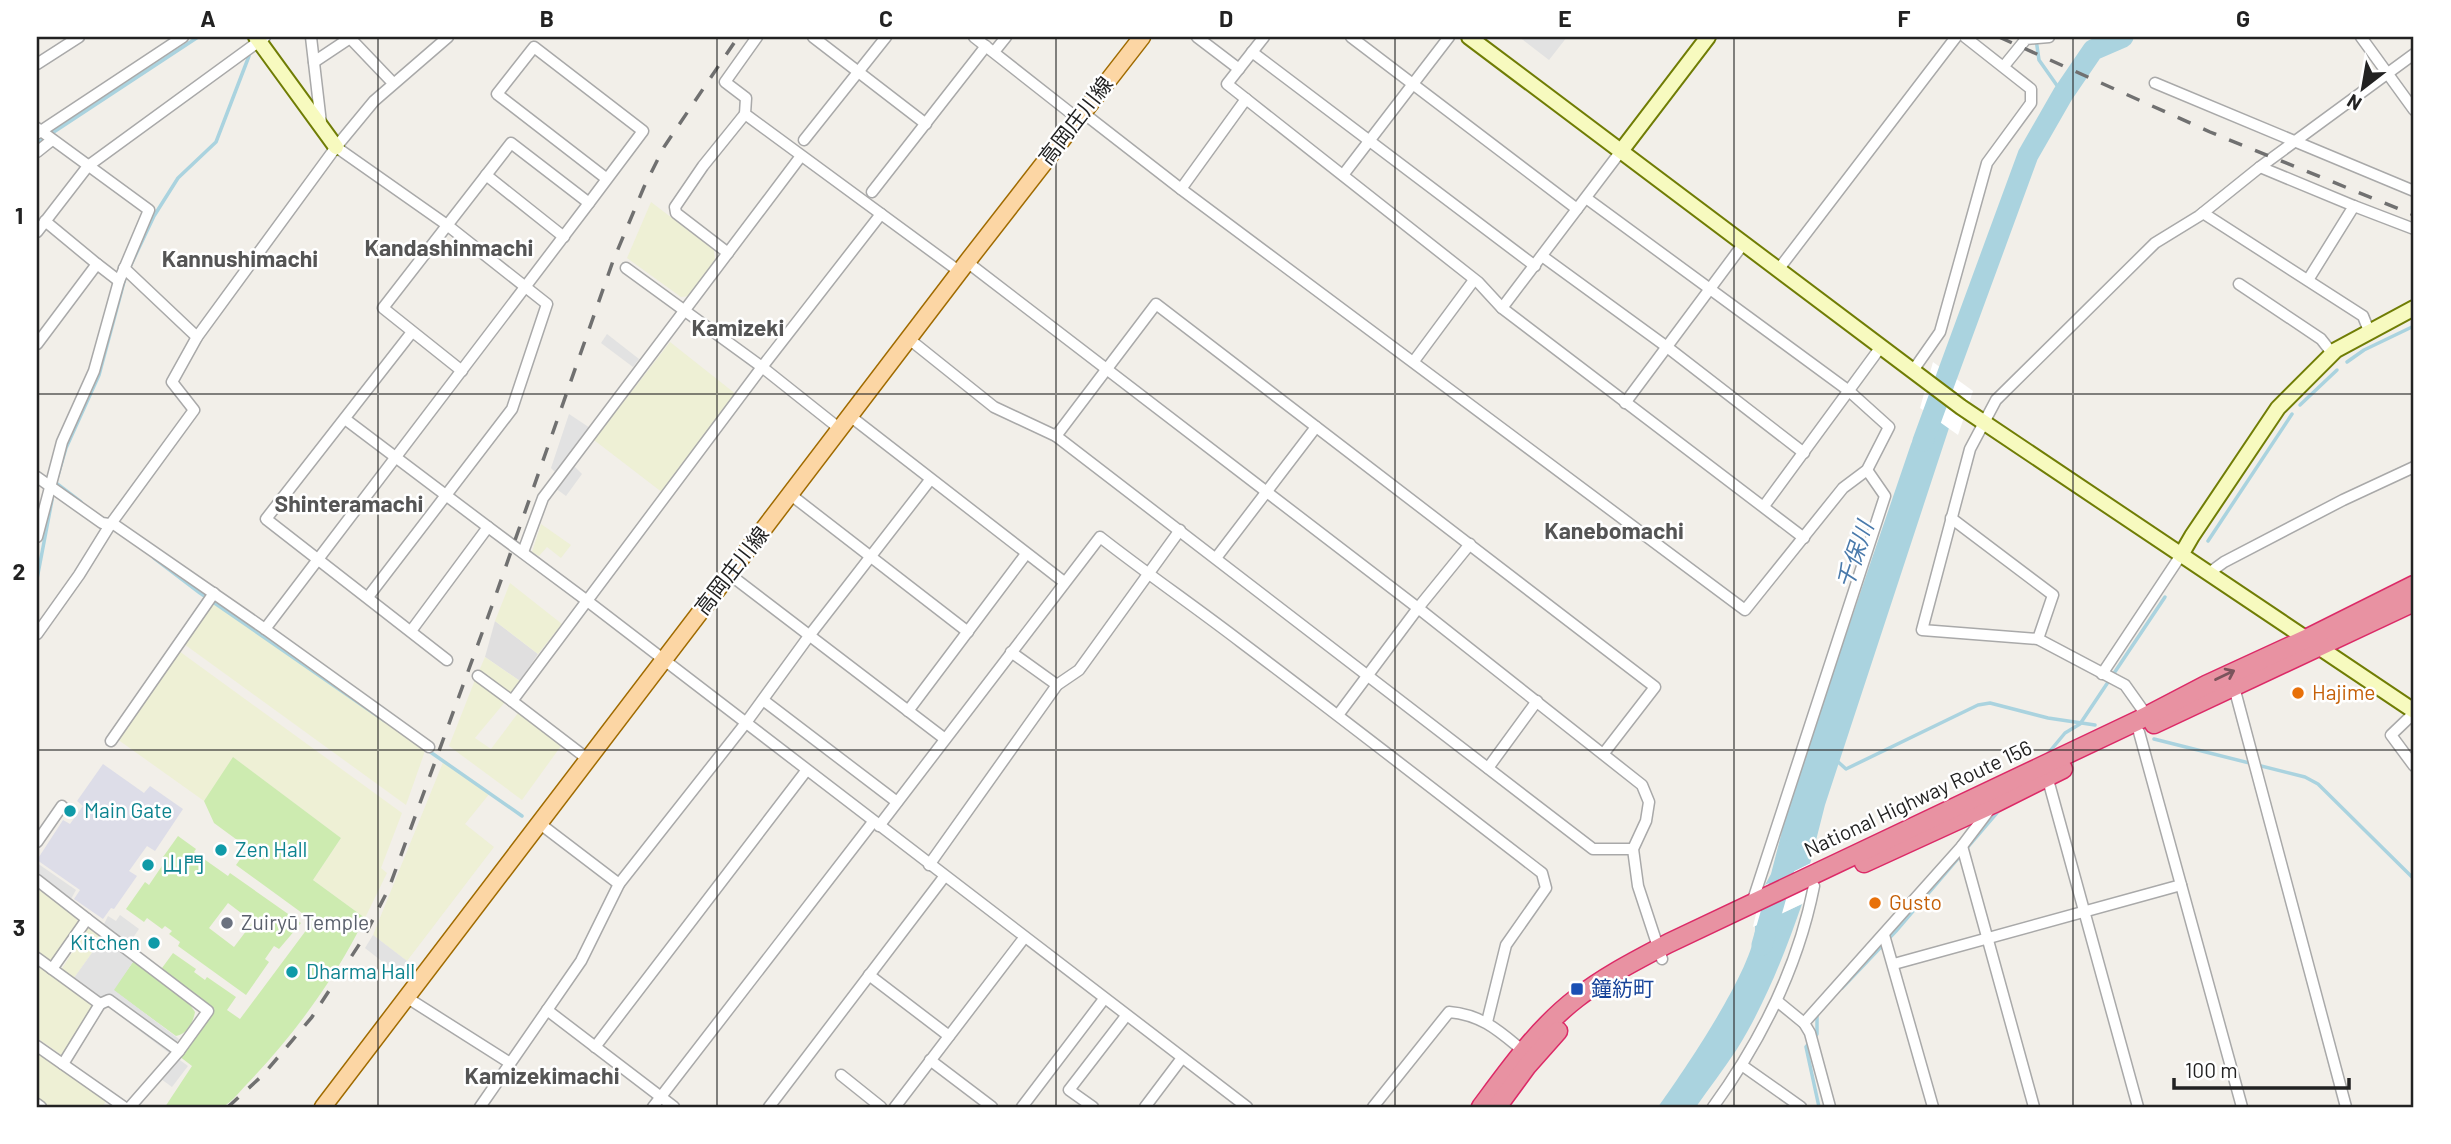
<svg xmlns="http://www.w3.org/2000/svg" width="2451" height="1144" viewBox="0 0 2451 1144" font-family="Barlow,'Noto Sans JP',sans-serif">
  <style>
    .residential { fill: #e0dfdf }
    .farmland { fill: #eef0d5 }
    .grass { fill: #cdebb0; fill-rule: evenodd }
    .parking { fill: #e2e2e2 }
    .plaza { fill: #dddde8 }
    .water { fill: #aad3df }
    .pier { fill: #fff }
    .lines { fill: none; stroke-linecap: round; stroke-linejoin: round }
    .stream { stroke: #aad3df; stroke-width: 3.5 }
    .river { stroke: #aad3df; stroke-width: 21 }
    .street-casing { stroke: #a9a9a9; stroke-width: 13 }
    .secondary-casing { stroke: #707d05; stroke-width: 18 }
    .primary-casing { stroke: #a06b00; stroke-width: 19 }
    .highway-casing { stroke: #dc2a67; stroke-width: 21 }
    .street { stroke: #fff; stroke-width: 10 }
    .secondary { stroke: #f7fabf; stroke-width: 14 }
    .primary { stroke: #fcd6a4; stroke-width: 16 }
    .highway { stroke: #e892a2; stroke-width: 18 }
    .rail { stroke: #707070; stroke-width: 3.5; stroke-dasharray: 14 14; stroke-linecap: butt }
    .oneway { stroke: #7b545c }
    .grid { fill: none; stroke: #222; stroke-width: 2; stroke-opacity: 0.55 }
    .food-dot { fill: #e8710a; stroke: #fff; stroke-width: 2.5 }
    .culture-dot { fill: #0f9aa8; stroke: #fff; stroke-width: 2.5 }
    .worship-dot { fill: #6b7280; stroke: #fff; stroke-width: 2.5 }
    .transit-dot { fill: #1a4fb4; stroke: #fff; stroke-width: 2.5 }
    .labels { text-anchor: middle; stroke-width: 5; stroke-linejoin: round; paint-order: stroke }
    .street-label { font-size: 21px; fill: #222; stroke: #fff }
    .food-label { font-size: 21px; fill: #c56008; stroke: #fff; text-anchor: start }
    .culture-label { font-size: 21px; fill: #0d838f; stroke: #fff; text-anchor: start }
    .worship-label { font-size: 21px; fill: #5b616d; stroke: #fff; text-anchor: start }
    .transit-label { font-size: 21px; fill: #164399; stroke: #fff; text-anchor: start }
    .neighbourhood-label { font-size: 23px; font-weight: bold; fill: #555; stroke: #fff }
    .water-label { font-size: 23px; font-style: italic; fill: #4a7aab; stroke: #fff }
    .neatline { fill: none; stroke: #222; stroke-width: 2.5 }
    .grid-label { font-size: 23px; text-anchor: middle; font-weight: bold; fill: #222 }
  </style>
  <rect width="100%" height="100%" fill="#f2efe9"/>
  <path class="residential" d="M495,621L538,654L520,681L485,657Z"/>
  <g class="farmland">
    <path d="M651,202L714,250L715,260L690,296L681,297L627,258Z"/>
    <path d="M670,342L737,395L663,493L594,440Z"/>
    <path d="M541,524L571,545L561,558L547,547L539,556L532,552Z"/>
    <path d="M510,583L562,624L538,654L495,621Z"/>
    <path d="M213,602L282,647L425,751L406,805L184,644Z"/>
    <path d="M179,651L402,813L381,868L387,873L365,918L313,880L341,838L234,758L204,801L117,739Z"/>
    <path d="M485,657L520,681L510,695L479,671Z"/>
    <path d="M475,680L505,702L475,738L491,749L518,713L561,746L522,800L449,746Z"/>
    <path d="M444,760L490,793L465,824L494,847L407,961L373,935Z"/>
    <path d="M37,888L77,918L78,924L53,959L48,960L37,952Z"/>
    <path d="M89,926L104,936L74,978L61,970Z"/>
    <path d="M37,964L95,1006L63,1056L37,1038Z"/>
    <path d="M37,1050L107,1100L102,1107H50L37,1098Z"/>
  </g>
  <g class="grass">
    <path d="M233,757L341,838L313,880L365,918C335,979 294,1035 247,1084C240,1091 233,1101 224,1106C214,1111 179,1107 165,1107L192,1066L179,1056L214,1011L162,968L173,953L196,969L194,972L205,980L207,977L236,997L227,1010L240,1019L313,921L236,865L248,848L214,823L204,801Z"/>
    <path d="M178,836L196,849L194,852L228,876L230,873L301,923L279,949L274,946L265,959L269,962L246,995L178,946L180,942L169,934L172,931L165,926L162,929L147,918L144,922L126,909L145,882L149,885L166,860L163,857ZM228,903L253,922L234,947L209,928Z"/>
    <path d="M135,959L188,1002L195,1012C193,1023 187,1034 176,1036L113,990Z"/>
  </g>
  <g class="parking">
    <path d="M1519,37H1567L1549,60Z"/>
    <path d="M607,334L639,359L633,367L601,343Z"/>
    <path d="M569,414L590,428L556,473L551,468Z"/>
    <path d="M572,464L582,474L566,496L555,488Z"/>
    <path d="M37,863L76,890L71,899L37,874Z"/>
    <path d="M120,915L139,929L128,945L103,926L108,916L116,921Z"/>
    <path d="M373,935L407,961L398,974L365,948Z"/>
    <path d="M104,936L135,959L114,990L179,1039L169,1053L104,1004L69,985Z"/>
    <path d="M177,1058L188,1066L172,1087L161,1079Z"/>
  </g>
  <path class="plaza" d="M103,764L144,793L150,786L183,809L155,851L147,846L129,871L137,876L114,909L111,908L103,919L74,899L80,890L37,860L63,820L70,824L83,806L77,801Z"/>
  <g class="water">
    <path d="M1925,411L1949,428L1825,805L1810,864L1765,885L1771,874L1791,796L1911,444Z"/>
    <path d="M1802,904C1785,953 1765,1004 1737,1049C1724,1069 1709,1088 1696,1107H1658C1681,1075 1758,963 1755,926Z"/>
  </g>
  <g class="pier">
    <path d="M1933,362L1973,391L1958,435L1920,408Z"/>
    <path d="M1813,862L1806,902L1753,927L1762,887Z"/>
  </g>
  <g class="lines">
    <g class="stream">
      <path d="M2036,39L2039,60L2063,94"/>
      <path d="M37,143L198,37"/>
      <path d="M128,271L154,216L178,178L216,142L249,56"/>
      <path d="M2347,362L2364,350L2414,326"/>
      <path d="M2300,405L2337,370"/>
      <path d="M56,482L66,448L99,375L125,278"/>
      <path d="M56,483L81,502"/>
      <path d="M2208,541L2292,414"/>
      <path d="M154,558L200,593L385,721"/>
      <path d="M37,579L52,500"/>
      <path d="M2154,739L2305,777L2318,784L2414,879"/>
      <path d="M426,749L522,816"/>
      <path d="M2045,757L2065,733L2080,724L2165,597"/>
      <path d="M1836,760L1846,769L1978,705L1990,703L2048,718L2095,725"/>
      <path d="M1842,988L1896,931L2001,808"/>
      <path d="M1817,1014V1034L1806,1047L1819,1107"/>
    </g>
    <g class="river">
      <path d="M1923,441L2028,155L2063,94L2093,50L2123,37"/>
      <path d="M1762,945L1789,851"/>
    </g>
    <defs>
      <g id="street">
        <path d="M311,37L321,123"/>
        <path d="M757,37L725,82L746,98L745,114L960,272"/>
        <path d="M813,37L926,124"/>
        <path d="M974,37L1077,118"/>
        <path d="M1197,37L1239,69"/>
        <path d="M1351,37L1577,209"/>
        <path d="M2361,37L2414,110"/>
        <path d="M994,52L1006,37"/>
        <path d="M1252,52L1535,266"/>
        <path d="M314,62L350,38L393,83"/>
        <path d="M37,64L79,37"/>
        <path d="M2004,66L2026,39L2049,37"/>
        <path d="M2155,83L2414,191"/>
        <path d="M1246,99L1478,282L1502,308L1804,538"/>
        <path d="M1082,112L1181,189L1745,610L1843,488L1867,470L1889,427L1849,391L1586,198"/>
        <path d="M37,128L149,210L119,281L94,371L62,442L37,537"/>
        <path d="M38,133L183,37"/>
        <path d="M804,140L886,37"/>
        <path d="M336,147L447,225L547,304L512,409L368,597"/>
        <path d="M37,152L52,140"/>
        <path d="M2260,167L2354,206L2308,280"/>
        <path d="M486,175L564,237"/>
        <path d="M1343,175L1449,37"/>
        <path d="M1181,189L1246,99L1227,84L1264,37"/>
        <path d="M872,192L986,46"/>
        <path d="M2354,206L2414,229"/>
        <path d="M2203,213L2363,316L2369,331"/>
        <path d="M45,221L97,264"/>
        <path d="M37,232L88,166L265,37"/>
        <path d="M728,253L676,213L675,207L703,166L745,114"/>
        <path d="M1542,256L1667,347L1804,453"/>
        <path d="M967,262L1418,608L1642,785L1649,802L1646,821L1633,849L1638,886L1662,959"/>
        <path d="M124,268L197,337"/>
        <path d="M626,268L762,367L840,429"/>
        <path d="M1778,270L1956,37"/>
        <path d="M2239,284L2321,339L2332,353"/>
        <path d="M1502,308L1621,151"/>
        <path d="M412,332L266,519L447,660"/>
        <path d="M909,339L994,407L1056,436L1593,849H1633"/>
        <path d="M37,344L97,264L119,281"/>
        <path d="M1414,361L1474,280"/>
        <path d="M462,371L383,308L511,143L589,203"/>
        <path d="M1912,372L1940,332L1987,163L2031,103V89L1965,37"/>
        <path d="M1625,403L1744,243"/>
        <path d="M850,416L1064,582"/>
        <path d="M345,419L488,527L411,631"/>
        <path d="M1056,436L1156,304L1655,687L1604,753"/>
        <path d="M37,477L102,523L115,525L265,629L429,747"/>
        <path d="M791,495L968,632"/>
        <path d="M1764,506L1880,348"/>
        <path d="M1951,518L2053,595L2038,639"/>
        <path d="M488,527L586,600L1247,1107"/>
        <path d="M523,552L543,498L801,156"/>
        <path d="M1216,558L1316,427"/>
        <path d="M2209,573L2224,562L2343,500L2414,467"/>
        <path d="M729,574L945,739"/>
        <path d="M265,629L589,203L643,131L534,47L497,94L607,179"/>
        <path d="M37,634L79,575L110,525L194,410L172,382L197,337L336,147L374,101L448,37"/>
        <path d="M1011,652L1057,685"/>
        <path d="M2102,674L2181,555"/>
        <path d="M478,676L512,701"/>
        <path d="M2234,687L2346,1107"/>
        <path d="M763,700L897,802"/>
        <path d="M908,711L1026,554"/>
        <path d="M2414,713L2391,735L2414,766"/>
        <path d="M1338,715L1418,608L1470,544"/>
        <path d="M2147,716L2125,685L2038,639L1922,630L1970,449L1996,400L2155,243L2199,216L2260,167L2414,54"/>
        <path d="M2139,732L2242,1107"/>
        <path d="M111,741L214,593"/>
        <path d="M589,760L512,701L762,367L881,214"/>
        <path d="M1488,768L1537,701"/>
        <path d="M2047,776L2138,1107"/>
        <path d="M539,823L619,884"/>
        <path d="M879,826L1100,537C1146,573 1194,606 1241,642C1342,718 1442,796 1542,873L1546,888L1506,945L1487,1022"/>
        <path d="M37,842L62,806"/>
        <path d="M1962,846L2034,1107"/>
        <path d="M929,865L1057,685L1079,670L1180,530"/>
        <path d="M37,880L87,919L52,969"/>
        <path d="M1752,903L1885,496L1867,470"/>
        <path d="M87,919L208,1011L179,1051"/>
        <path d="M1884,935L1933,1107"/>
        <path d="M37,958L100,1004L109,1000L179,1051L130,1107"/>
        <path d="M1894,964L2181,885"/>
        <path d="M869,975L949,1036"/>
        <path d="M406,997L510,1063"/>
        <path d="M1777,1001L1804,1023L1810,1033L1830,1107"/>
        <path d="M547,1010L674,1107"/>
        <path d="M1804,1023L1962,846L1990,809"/>
        <path d="M37,1046L124,1107"/>
        <path d="M595,1047L806,771"/>
        <path d="M930,1060L992,1107"/>
        <path d="M63,1064L100,1004"/>
        <path d="M1743,1066L1801,1107"/>
        <path d="M841,1075L881,1107"/>
        <path d="M37,1104L41,1107"/>
        <path d="M480,1107L581,961L619,884L745,724L809,636L930,480"/>
        <path d="M653,1107L873,822"/>
        <path d="M769,1107L944,877"/>
        <path d="M895,1107L1024,938"/>
        <path d="M1022,1107L1104,999"/>
        <path d="M1093,1107L1069,1090L1126,1016"/>
        <path d="M1145,1107L1182,1058"/>
        <path d="M1373,1107L1449,1012C1484,1015 1501,1033 1527,1054"/>
        <path d="M1713,1107C1761,1041 1798,967 1814,886"/>
      </g>
      <g id="secondary">
        <path d="M256,37L336,147"/>
        <path d="M1469,37L1961,407L2414,711"/>
        <path d="M1621,151L1708,37"/>
        <path d="M2181,555L2192,536L2278,408L2336,350L2414,308"/>
      </g>
      <path id="primary" d="M323,1107L967,262L1142,37"/>
      <g id="highway">
        <path d="M2154,724L2414,602"/>
        <path d="M1864,863L1995,803L2063,769"/>
        <path d="M1481,1107C1510,1068 1538,1028 1577,998C1605,976 1637,960 1669,943L2137,721L2206,685L2306,639L2414,585"/>
        <path d="M1497,1107L1527,1066L1558,1031"/>
      </g>
    </defs>
    <use href="#street" class="street-casing"/>
    <use href="#secondary" class="secondary-casing"/>
    <use href="#primary" class="primary-casing"/>
    <use href="#highway" class="highway-casing"/>
    <use href="#street" class="street"/>
    <use href="#secondary" class="secondary"/>
    <use href="#primary" class="primary"/>
    <use href="#highway" class="highway"/>
    <g class="rail">
      <path d="M1999,37L2210,132L2414,215"/>
      <path d="M228,1107L263,1075L312,1017L364,937L389,888L493,603L613,261L644,187L664,147L738,37"/>
    </g>
  </g>
  <defs><path id="oneway-shaft" d="M-6 0H5M1.5-3L5.5 0L1.5 3" fill="none" stroke-width="1.6" stroke-linecap="round" stroke-linejoin="round" transform="scale(1.75)"/></defs>
  <use class="oneway" href="#oneway-shaft" transform="translate(2225 675) rotate(-26)"/>
  <path class="grid" d="M378,37V1107M717,37V1107M1056,37V1107M1395,37V1107M1734,37V1107M2073,37V1107M37,394H2414M37,750H2414"/>
  <g class="food-dot">
    <circle cx="2298" cy="693" r="7"/>
    <circle cx="1875" cy="903" r="7"/>
  </g>
  <g class="culture-dot">
    <circle cx="70" cy="811" r="7"/>
    <circle cx="221" cy="850" r="7"/>
    <circle cx="148" cy="865" r="7"/>
    <circle cx="154" cy="943" r="7"/>
    <circle cx="292" cy="972" r="7"/>
  </g>
  <circle class="worship-dot" cx="227" cy="923" r="7"/>
  <rect class="transit-dot" x="1570" y="982" width="14" height="14" rx="3.5"/>
  <g class="labels">
    <g class="street-label">
      <text transform="translate(1076 121) rotate(-52)" y="7">高岡庄川線</text>
      <text transform="translate(732 571) rotate(-52)" y="7">高岡庄川線</text>
      <text transform="translate(1918 799) rotate(-25)" y="7">National Highway Route 156</text>
    </g>
    <g class="food-label">
      <text x="2312" y="700">Hajime</text>
      <text x="1889" y="910">Gusto</text>
    </g>
    <g class="culture-label">
      <text x="84" y="818">Main Gate</text>
      <text x="235" y="857">Zen Hall</text>
      <text x="162" y="872">山門</text>
      <text x="140" y="950" text-anchor="end">Kitchen</text>
      <text x="306" y="979">Dharma Hall</text>
    </g>
    <g class="worship-label">
      <text x="241" y="930">Zuiryū Temple</text>
    </g>
    <g class="transit-label">
      <text x="1591" y="996">鐘紡町</text>
    </g>
    <g class="neighbourhood-label">
      <text x="449" y="256">Kandashinmachi</text>
      <text x="240" y="267">Kannushimachi</text>
      <text x="738" y="336">Kamizeki</text>
      <text x="349" y="512">Shinteramachi</text>
      <text x="1614" y="539">Kanebomachi</text>
      <text x="542" y="1084">Kamizekimachi</text>
    </g>
    <g class="water-label">
      <text transform="translate(1855 555) rotate(-71)" y="8">千保川</text>
    </g>
  </g>
  <rect width="2451" height="1144" fill="none" stroke="#ffffff" stroke-width="77"/>
  <g transform="translate(2363 88) rotate(211)" stroke="#ffffff" stroke-width="5" paint-order="stroke">
  <path d="M0-5L12 26L0 18L-12 26Z" fill="#222222"/>
  <text y="-10" font-size="19" font-weight="bold" text-anchor="middle" fill="#222222">N</text>
  </g>
  <path d="M2174 1078v10h175v-10" fill="none" stroke="#222222" stroke-width="3.5"/>
  <text x="2185" y="1078" font-size="21" fill="#222222" stroke="#ffffff" stroke-width="5" paint-order="stroke">100 m</text>
  <rect x="38" y="38" width="2374" height="1068" class="neatline"/>
  <g class="grid-label">
    <text x="208" y="27">A</text>
    <text x="547" y="27">B</text>
    <text x="886" y="27">C</text>
    <text x="1226" y="27">D</text>
    <text x="1565" y="27">E</text>
    <text x="1904" y="27">F</text>
    <text x="2243" y="27">G</text>
    <text x="19" y="224">1</text>
    <text x="19" y="580">2</text>
    <text x="19" y="936">3</text>
  </g>
</svg>
